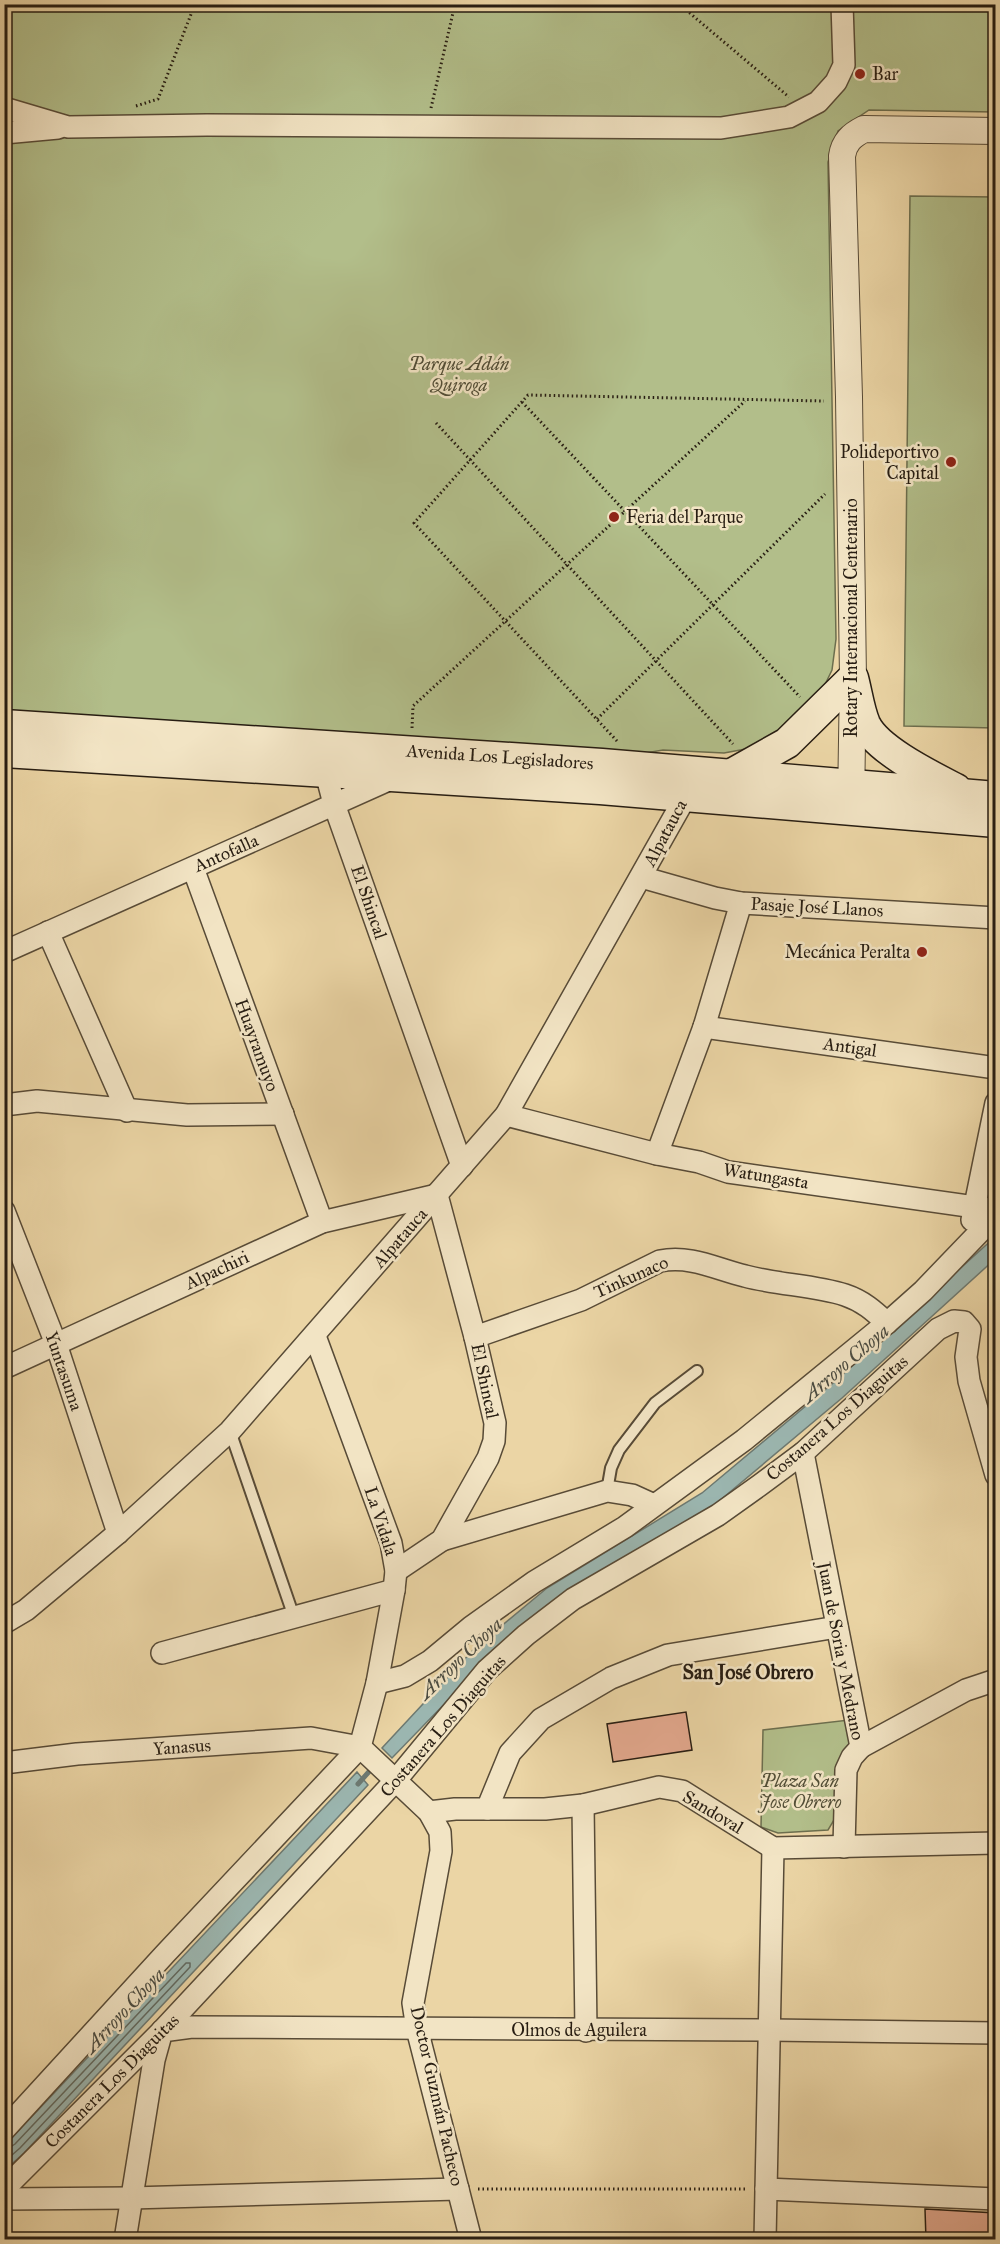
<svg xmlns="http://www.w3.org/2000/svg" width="1000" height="2244" viewBox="0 0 1000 2244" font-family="'IM FELL Great Primer',serif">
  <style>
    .green { fill: #b2be8a; stroke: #6c6e4e; stroke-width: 1.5 }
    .water { fill: #9bb6b0; stroke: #6d7971; stroke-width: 1.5 }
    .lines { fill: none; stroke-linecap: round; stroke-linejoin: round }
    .shore { stroke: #616a61; stroke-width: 1.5 }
    .stream { stroke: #6d7971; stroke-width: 5 }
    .building { fill: #e4a98f; stroke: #271d12; stroke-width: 1.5 }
    .service-casing { stroke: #584b37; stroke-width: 14 }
    .minor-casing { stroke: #584b37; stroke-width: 24 }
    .tertiary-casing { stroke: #584b37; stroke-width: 28 }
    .secondary-casing { stroke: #271d12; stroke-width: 33 }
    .path { stroke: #271d12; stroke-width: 3; stroke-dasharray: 1.5 3; stroke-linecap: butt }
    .service { stroke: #f2e4c4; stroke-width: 10 }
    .minor { stroke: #f2e4c4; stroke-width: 21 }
    .tertiary { stroke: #f2e4c4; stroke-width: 26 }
    .secondary { stroke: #f2e4c4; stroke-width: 30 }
    .poi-dot { fill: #8f2418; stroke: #f2e4c4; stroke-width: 2 }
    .labels { text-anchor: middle; stroke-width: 5; stroke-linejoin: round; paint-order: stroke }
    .poi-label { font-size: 18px; fill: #271d12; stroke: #f2e4c4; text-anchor: start }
    .park-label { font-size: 18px; font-style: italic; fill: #514d36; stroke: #f2e4c4 }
    .street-label { font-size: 18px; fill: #271d12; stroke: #f2e4c4 }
    .water-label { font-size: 20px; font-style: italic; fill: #4a4b41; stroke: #f2e4c4 }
    .neighbourhood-label { font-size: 20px; font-weight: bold; fill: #271d12; stroke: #f2e4c4 }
  </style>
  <rect width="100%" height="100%" fill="#ebd5a5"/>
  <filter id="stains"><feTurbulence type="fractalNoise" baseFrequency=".00333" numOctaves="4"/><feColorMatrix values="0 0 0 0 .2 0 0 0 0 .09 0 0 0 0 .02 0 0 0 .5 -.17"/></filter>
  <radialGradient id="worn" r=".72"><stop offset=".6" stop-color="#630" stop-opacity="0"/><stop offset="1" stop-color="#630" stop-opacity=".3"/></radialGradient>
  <g class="green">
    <path d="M4,5H995V112L869,110L838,131L828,162L836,639L832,670L818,699L762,746L724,753L663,750L634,755L5,714Z"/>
    <path d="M910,196L995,197V728L904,726Z"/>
    <path d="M849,1720L852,1746L837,1815L828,1830L778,1833L761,1827L763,1730Z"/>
  </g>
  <g class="water">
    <path d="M995,1237V1259L842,1398L712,1507L486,1661L392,1758L382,1748L475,1648L547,1588L702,1493L832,1384Z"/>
    <path d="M357,1772L368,1785L24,2153L5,2170V2145Z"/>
  </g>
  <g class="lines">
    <path class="shore" d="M4,2149L9,2148L15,2144L186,1963H190V1967L20,2148L4,2162"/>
    <path class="stream" d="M358,1784L374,1766"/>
  </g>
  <g class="building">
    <path d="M686,1712L692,1750L613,1762L607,1724Z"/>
    <path d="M925,2209L996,2213V2240H926Z"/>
  </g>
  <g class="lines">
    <defs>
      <g id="service">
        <path d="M230,1431L294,1617"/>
        <path d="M607,1491L611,1468L619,1450L655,1403L697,1371"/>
      </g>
      <g id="minor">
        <path d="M4,108L68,127L207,125L721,128L789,117L818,102L836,82L844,65L842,4"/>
        <path d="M4,133L58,128"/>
        <path d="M326,773L334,804L462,1166"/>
        <path d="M193,868L322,1222"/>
        <path d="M641,877L715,898L741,903L996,918"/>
        <path d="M48,932L127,1111"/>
        <path d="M4,952L393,778"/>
        <path d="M704,1027L996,1068"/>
        <path d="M4,1105L37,1101L187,1115L283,1114"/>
        <path d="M506,1115L657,1154L699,1162L728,1172L996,1210"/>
        <path d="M657,1154L704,1027L741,903"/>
        <path d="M4,1211L56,1344L118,1533"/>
        <path d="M972,1220L996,1103"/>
        <path d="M475,1337L581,1300L660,1261C691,1255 716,1269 745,1276C778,1285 814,1285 845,1295C863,1301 874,1311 887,1323"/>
        <path d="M4,1368L322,1222L437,1195L475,1337L495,1423L494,1441L488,1458L442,1540L396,1571"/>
        <path d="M803,1453L861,1747L852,1757L846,1770L844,1847"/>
        <path d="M442,1540L607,1491L632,1495L654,1505"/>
        <path d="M4,1623L26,1610L118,1533L230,1431L506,1115L686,796L687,784"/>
        <path d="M162,1653L394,1590"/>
        <path d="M377,1683L405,1676L430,1661L471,1627L534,1582L625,1527L744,1440L887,1323L923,1291L996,1215"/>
        <path d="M360,1747L429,1812L440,1832L441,1851L413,2003L417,2029L471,2240"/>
        <path d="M861,1747L966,1690L996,1680"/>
        <path d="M4,1763L77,1754L311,1738L360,1747"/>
        <path d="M583,1805L586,2031"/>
        <path d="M487,1809L510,1753L541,1719L611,1678L668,1655L837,1627"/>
        <path d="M429,1812L455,1809H545L583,1805L659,1787L682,1791L773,1848L996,1843"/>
        <path d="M4,2130L165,1954L360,1747L377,1683L394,1590L396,1571L391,1543L315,1336"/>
        <path d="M4,2189L162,2031L396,1780L487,1670L526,1635L573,1599L718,1515L760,1485L803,1453L938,1329L954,1321L964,1322L970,1329L966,1357L969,1381L996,1475"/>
        <path d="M766,2189L996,2199"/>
        <path d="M4,2199L131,2198L458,2189"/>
        <path d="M125,2240L154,2060L162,2031L192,2027L769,2030L996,2033"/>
        <path d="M765,2240L773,1848"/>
      </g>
      <path id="tertiary" d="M851,804L853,678L849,397L842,156C844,142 852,135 864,129L996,131"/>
      <g id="secondary">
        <path d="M4,725L602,764L996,797"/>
        <path d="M4,752L600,789L996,822"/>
        <path d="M730,775L787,743L853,678C857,693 859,710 865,724C877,750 931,776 956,789"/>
      </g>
    </defs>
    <use href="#service" class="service-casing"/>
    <use href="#minor" class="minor-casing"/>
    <use href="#tertiary" class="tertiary-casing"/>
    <use href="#secondary" class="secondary-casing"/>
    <g class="path">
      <path d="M679,4L789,97"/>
      <path d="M136,106L158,99L195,4"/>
      <path d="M431,108L455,4"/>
      <path d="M522,402L800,697"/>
      <path d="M436,423L733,744"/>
      <path d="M597,719L825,494"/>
      <path d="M412,728L413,706L745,401"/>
      <path d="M617,741L414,523L528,395L824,401"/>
      <path d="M478,2189H747"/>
    </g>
    <use href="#service" class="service"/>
    <use href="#minor" class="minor"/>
    <use href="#tertiary" class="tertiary"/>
    <use href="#secondary" class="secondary"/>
  </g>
  <g class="poi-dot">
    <circle cx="860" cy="74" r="6"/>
    <circle cx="951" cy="462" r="6"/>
    <circle cx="614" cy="517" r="6"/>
    <circle cx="922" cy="952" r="6"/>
  </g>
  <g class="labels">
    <g class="poi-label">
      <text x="872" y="80">Bar</text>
      <text x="939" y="458" text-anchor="end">Polideportivo<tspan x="939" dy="21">Capital</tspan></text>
      <text x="626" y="523">Feria del Parque</text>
      <text x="910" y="958" text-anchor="end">Mecánica Peralta</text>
    </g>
    <g class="park-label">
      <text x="459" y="370">Parque Adán<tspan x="459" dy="21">Quiroga</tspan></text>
      <text x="800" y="1787">Plaza San<tspan x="800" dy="21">Jose Obrero</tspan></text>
    </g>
    <g class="street-label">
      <text transform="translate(851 618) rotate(-90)" y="6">Rotary Internacional Centenario</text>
      <text transform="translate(500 757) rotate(4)" y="6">Avenida Los Legisladores</text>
      <text transform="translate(665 833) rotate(-62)" y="6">Alpatauca</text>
      <text transform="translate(226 853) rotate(-24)" y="6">Antofalla</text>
      <text transform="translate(369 902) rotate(71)" y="6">El Shincal</text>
      <text transform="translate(817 907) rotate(3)" y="6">Pasaje José Llanos</text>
      <text transform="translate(257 1045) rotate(70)" y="6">Huayramuyo</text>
      <text transform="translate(850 1047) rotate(8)" y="6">Antigal</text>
      <text transform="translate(766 1176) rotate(9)" y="6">Watungasta</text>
      <text transform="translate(400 1238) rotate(-49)" y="6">Alpatauca</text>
      <text transform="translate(217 1270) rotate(-25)" y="6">Alpachiri</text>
      <text transform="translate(631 1277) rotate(-24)" y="6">Tinkunaco</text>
      <text transform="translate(64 1371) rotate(71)" y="6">Yuntasuma</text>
      <text transform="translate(485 1381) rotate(78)" y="6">El Shincal</text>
      <text transform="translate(837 1418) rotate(-41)" y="6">Costanera Los Diaguitas</text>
      <text transform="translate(381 1521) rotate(72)" y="6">La Vidala</text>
      <text transform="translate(841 1651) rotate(79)" y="6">Juan de Soria y Medrano</text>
      <text transform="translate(443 1726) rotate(-49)" y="6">Costanera Los Diaguitas</text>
      <text transform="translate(182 1747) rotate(-4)" y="6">Yanasus</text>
      <text transform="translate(713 1812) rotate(31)" y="6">Sandoval</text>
      <text x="579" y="2036">Olmos de Aguilera</text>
      <text transform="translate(112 2081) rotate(-45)" y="6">Costanera Los Diaguitas</text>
      <text transform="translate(437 2096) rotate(77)" y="6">Doctor Guzmán Pacheco</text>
    </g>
    <g class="water-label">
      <text transform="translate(845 1363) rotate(-41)" y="7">Arroyo Choya</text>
      <text transform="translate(460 1658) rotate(-44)" y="7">Arroyo Choya</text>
      <text transform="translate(124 2010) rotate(-47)" y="7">Arroyo Choya</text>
    </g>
    <g class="neighbourhood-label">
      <text x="748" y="1679">San José Obrero</text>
    </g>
  </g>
  <rect width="1000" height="2244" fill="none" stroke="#ebd5a5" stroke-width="24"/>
  <rect x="6" y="6" width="988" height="2232" fill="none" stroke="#271d12" stroke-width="3"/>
  <rect x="12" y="12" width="976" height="2220" fill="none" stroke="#271d12" stroke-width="1.5"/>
  <rect width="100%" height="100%" filter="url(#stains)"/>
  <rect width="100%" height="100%" fill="url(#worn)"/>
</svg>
